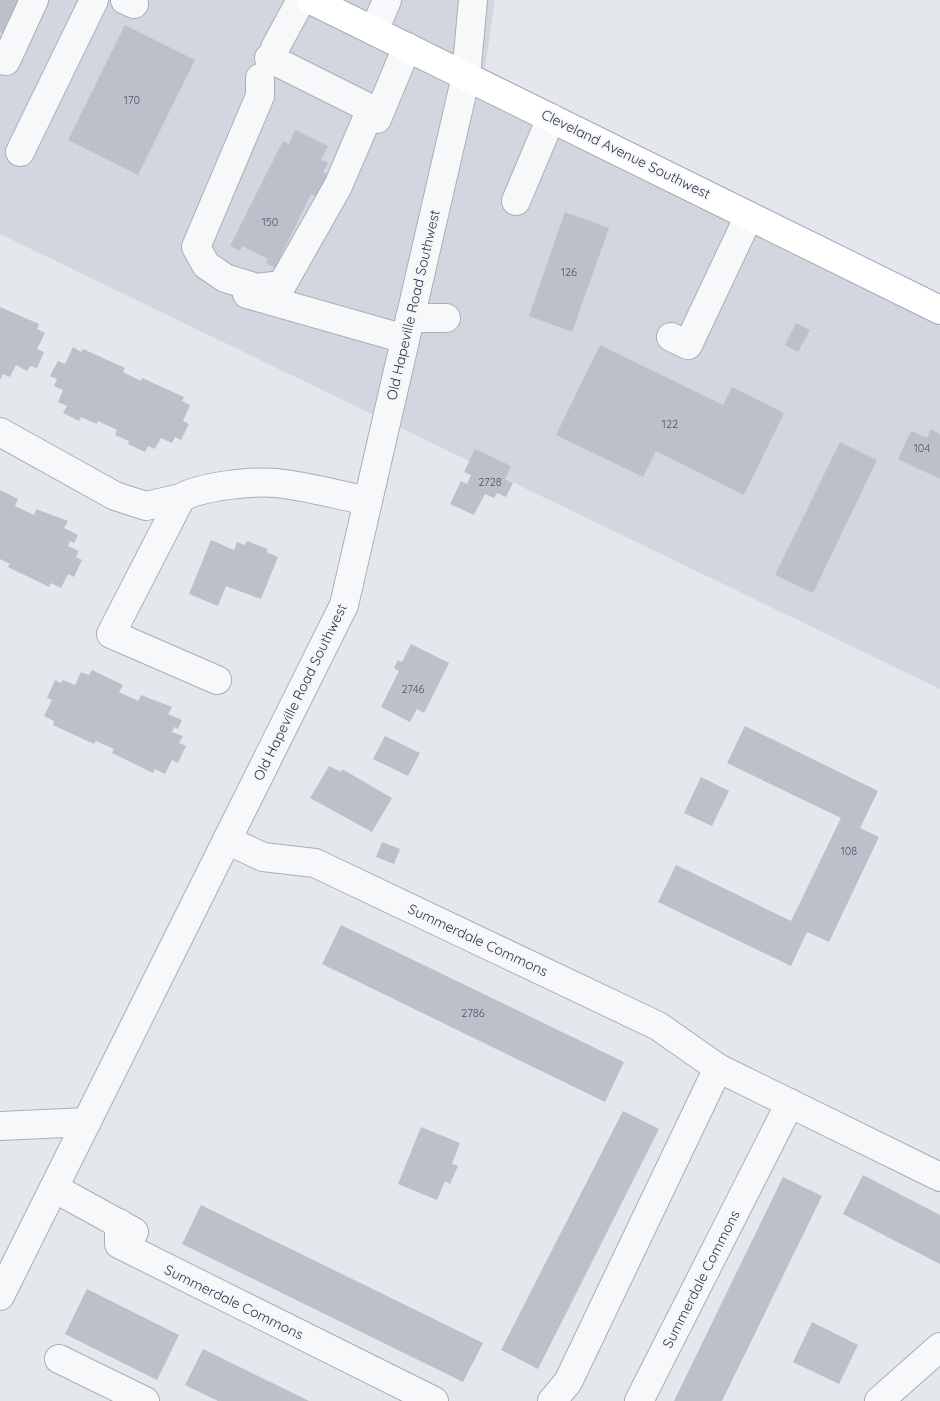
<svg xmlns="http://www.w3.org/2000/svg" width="940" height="1401" viewBox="0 0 940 1401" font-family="Quicksand,sans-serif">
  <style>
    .built { fill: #d2d6de }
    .building { fill: #bbc0ca }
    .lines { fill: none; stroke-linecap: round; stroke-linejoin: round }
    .minor-casing { stroke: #a9aeb7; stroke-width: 30 }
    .major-casing { stroke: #a3abb8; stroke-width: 30 }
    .minor { stroke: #f7f8fa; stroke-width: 28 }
    .major { stroke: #fff; stroke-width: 28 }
    .labels { text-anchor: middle; stroke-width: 4; stroke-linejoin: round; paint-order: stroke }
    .number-label { font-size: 11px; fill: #4f5766 }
    .street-label { font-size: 14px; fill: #2b3445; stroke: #f4f6f9 }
  </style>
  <rect width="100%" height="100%" fill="#e4e7ec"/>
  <path class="built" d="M0,0H495L485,69L940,297V689L0,234Z"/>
  <g class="building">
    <path d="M0,0H28L9,37L0,32Z"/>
    <path d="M125,25L195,60L138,175L68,140Z"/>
    <path d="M295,130L328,146L321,160L328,163L323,172L329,175L318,198L311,194L275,268L266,263L268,259L242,246L240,251L230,246L283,141L289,144Z"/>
    <path d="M565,212L609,228L572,332L529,316Z"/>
    <path d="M0,307L39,324L37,329L45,333L37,349L44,352L37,368L30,366L27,371L16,365L10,377L3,374L0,380Z"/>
    <path d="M796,323L810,330L798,352L785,345Z"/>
    <path d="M600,345L723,405L732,387L784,413L744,495L656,451L643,477L556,435Z"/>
    <path d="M73,347L81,352L83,349L125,368L123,372L141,381L142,378L184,397L182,401L190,405L183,421L189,424L181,440L175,437L172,443L161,438L155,449L148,446L145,452L128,444L129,441L115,435L117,430L98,421L97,424L81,417L79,421L63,413L67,406L58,402L63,390L54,386L57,379L50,376L58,361L65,364Z"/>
    <path d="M931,429L940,434V479L898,459L911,431L927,438Z"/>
    <path d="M840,442L877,460L813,593L775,575Z"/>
    <path d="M475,449L511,466L505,479L513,483L506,497L497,493L494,498L485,494L474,515L450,504L461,481L467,484L471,475L464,472Z"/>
    <path d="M0,490L18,499L15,506L34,515L36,509L68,521L64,528L78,535L74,543L70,541L68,546L79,551L76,557L82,560L74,577L68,574L61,588L51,583L49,587L8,567L10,564L0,559Z"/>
    <path d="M211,540L234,550L237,542L245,545L247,541L268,549L266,552L278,557L261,599L226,586L218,606L189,594Z"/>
    <path d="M411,644L449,663L424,713L417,709L410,722L381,707L399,671L394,668L398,660L402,662Z"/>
    <path d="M92,670L123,685L119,692L138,701L141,695L172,707L168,714L182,720L178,729L174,727L172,732L183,736L179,743L186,746L178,763L172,760L165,774L155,769L153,773L112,753L114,749L96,741L94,744L53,725L54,721L44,716L52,700L47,698L55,680L61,683L63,680L75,685L81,672L89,675Z"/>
    <path d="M745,726L878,791L860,828L879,837L829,942L807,932L791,966L658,902L676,865L791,921L841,818L727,763Z"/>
    <path d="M385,736L420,753L408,776L373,759Z"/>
    <path d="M329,766L341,772L342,769L392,798L372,832L310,798Z"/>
    <path d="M701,777L729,791L712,826L684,813Z"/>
    <path d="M382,842L400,849L394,864L376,857Z"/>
    <path d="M341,925L624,1062L605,1102L322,964Z"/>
    <path d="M623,1111L659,1129L538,1369L501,1350Z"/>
    <path d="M421,1127L460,1143L452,1164L458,1166L450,1184L445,1181L437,1200L398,1184Z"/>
    <path d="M863,1175L940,1215V1264L843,1214Z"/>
    <path d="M783,1177L822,1196L722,1401H674Z"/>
    <path d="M201,1205L483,1343L463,1382L182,1244Z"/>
    <path d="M87,1289L179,1335L157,1380L65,1334Z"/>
    <path d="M812,1322L858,1345L839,1384L793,1362Z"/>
    <path d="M203,1349L309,1401H218L185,1385Z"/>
  </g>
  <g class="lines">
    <defs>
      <g id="minor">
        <path d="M125,0L134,4"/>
        <path d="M374,31L387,0"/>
        <path d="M275,48L301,0"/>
        <path d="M6,61L34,0"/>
        <path d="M260,78V96L196,247L206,265L225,278L257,288L282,285L338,186L371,109L269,58"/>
        <path d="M377,119L407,47"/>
        <path d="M20,152L94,0"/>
        <path d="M516,201L551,118"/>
        <path d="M247,294L405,339"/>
        <path d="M410,318H446"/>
        <path d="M671,337L688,345L749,216"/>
        <path d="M0,432L115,496L146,506L181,498"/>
        <path d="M217,680L111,634L181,498C200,486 254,481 276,483C306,486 338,495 368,501"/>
        <path d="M227,840L263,857L315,863L658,1026L718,1068L940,1177"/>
        <path d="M0,1126L87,1122"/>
        <path d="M54,1188L134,1232"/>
        <path d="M119,1223V1244L434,1401"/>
        <path d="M0,1296L344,605L466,76L473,0"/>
        <path d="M59,1359L145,1401"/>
        <path d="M552,1401L568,1382L718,1068"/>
        <path d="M639,1401L790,1103"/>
        <path d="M879,1401L940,1347"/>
      </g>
      <path id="major" d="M311,0L940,310"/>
    </defs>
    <use href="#minor" class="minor-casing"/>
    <use href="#major" class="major-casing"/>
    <use href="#minor" class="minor"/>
    <use href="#major" class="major"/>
  </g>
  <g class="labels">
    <g class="number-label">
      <text x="132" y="104">170</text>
      <text x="270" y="226">150</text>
      <text x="569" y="276">126</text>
      <text x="670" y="428">122</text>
      <text x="922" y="452">104</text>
      <text x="490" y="486">2728</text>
      <text x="413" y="693">2746</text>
      <text x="849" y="855">108</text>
      <text x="473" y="1017">2786</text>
    </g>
    <g class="street-label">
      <text transform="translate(626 154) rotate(26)" y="5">Cleveland Avenue Southwest</text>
      <text transform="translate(413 305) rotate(-77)" y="5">Old Hapeville Road Southwest</text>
      <text transform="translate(300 692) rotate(-64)" y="5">Old Hapeville Road Southwest</text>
      <text transform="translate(478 940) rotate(25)" y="5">Summerdale Commons</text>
      <text transform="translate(701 1279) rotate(-63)" y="5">Summerdale Commons</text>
      <text transform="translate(234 1302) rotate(26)" y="5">Summerdale Commons</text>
    </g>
  </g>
</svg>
